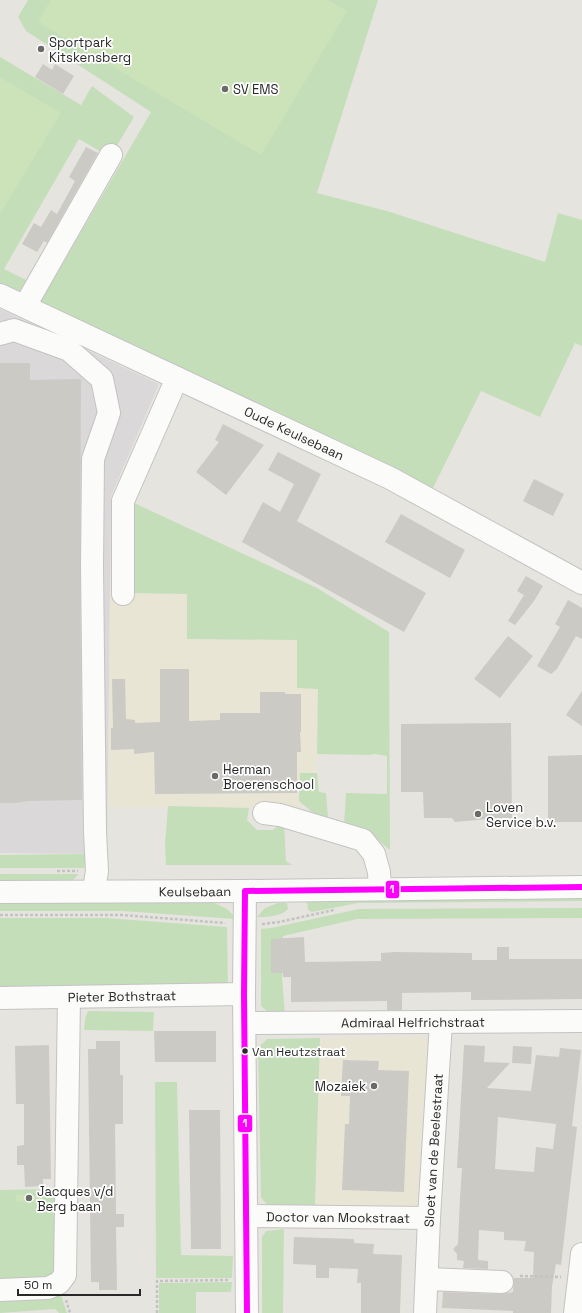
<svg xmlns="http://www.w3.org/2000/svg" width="582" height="1313" viewBox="0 0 582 1313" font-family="'Space Grotesk',sans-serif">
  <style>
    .industrial { fill: #dbd8d9 }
    .education { fill: #e8e5d4 }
    .green { fill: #c4deba }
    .pitch { fill: #cce2b9 }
    .building { fill: #cbcac5; fill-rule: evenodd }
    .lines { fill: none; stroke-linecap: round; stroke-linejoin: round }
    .minor-casing { stroke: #c4c3c3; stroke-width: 24 }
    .path { stroke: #c4c3c3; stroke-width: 2.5; stroke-dasharray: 3 2; stroke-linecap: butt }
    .minor { stroke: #fbfbfa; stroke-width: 22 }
    .bus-1-casing { stroke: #fff; stroke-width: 9 }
    .bus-1 { stroke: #f0f; stroke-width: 6 }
    .poi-dot { fill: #6a6a68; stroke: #fff; stroke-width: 1.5 }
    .bus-dot { fill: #282828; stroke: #fff; stroke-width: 1.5 }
    .labels { text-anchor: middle; stroke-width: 3.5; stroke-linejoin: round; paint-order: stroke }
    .bus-label { font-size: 12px; fill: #282828; stroke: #fff; text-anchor: start }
    .poi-label { font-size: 13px; fill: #282828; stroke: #fff; text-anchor: start }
    .street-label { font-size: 13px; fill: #282828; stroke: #fff }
    .line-badge { stroke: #fff; stroke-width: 1.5 }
    .badge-label { font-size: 11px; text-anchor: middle; font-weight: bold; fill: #fff }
  </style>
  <rect width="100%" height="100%" fill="#e6e4de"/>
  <path class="industrial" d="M0,309L159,384L111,496L107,854L0,853Z"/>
  <g class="education">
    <path d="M110,593L187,594V639L297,640V688H318L317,773H300V808L108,807Z"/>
    <path d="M424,1037L431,1047L422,1209L315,1205L320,1038Z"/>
  </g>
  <g class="green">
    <path d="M28,0H378L317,193L387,211L545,262L558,213L582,220V346L575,343L540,417L481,391L430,494L38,306L151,112L26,31L18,17Z"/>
    <path d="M0,57L81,105L92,86L134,117L110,157L79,139L4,269L36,285L27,302L0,288Z"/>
    <path d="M132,502L317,588L389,632L390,850L372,835L344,825L346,793L387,794V756L375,754L369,755L317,754L318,689L297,688V640L187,639V594L130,593Z"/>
    <path d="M300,773H317L319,792L326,793L328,818L312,812L299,801Z"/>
    <path d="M168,806L249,808L247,820L257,830H273L284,821L286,861L292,865H166L165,845Z"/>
    <path d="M87,854L84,868H0V855Z"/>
    <path d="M0,874H79L72,881L0,882Z"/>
    <path d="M582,897V901L358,903L312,912L308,910L307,901Z"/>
    <path d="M0,902L214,903C224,907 230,909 235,919L123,911H0Z"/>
    <path d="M278,903H287L288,909C280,917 267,917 257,917L265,908Z"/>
    <path d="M582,908V918L357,919L283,936L282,976L285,1015L270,1014L261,1006V929L271,928L359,909Z"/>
    <path d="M0,918H106L227,927L228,989L0,991Z"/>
    <path d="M88,1011L154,1012L153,1031L84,1030L85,1019Z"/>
    <path d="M320,1038L315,1205H267L261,1197L258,1048L267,1039Z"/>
    <path d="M155,1082H177L181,1255L233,1256L232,1278H156Z"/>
    <path d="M58,1189L55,1272L46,1279L0,1281V1190Z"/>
    <path d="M284,1229L283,1313H262V1237L266,1231Z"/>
    <path d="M232,1282L231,1292H196V1313H159V1283Z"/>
    <path d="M60,1292L67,1313H59L55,1309L0,1313V1300Z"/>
  </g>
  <g class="pitch">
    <path d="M51,0H328L347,11L261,155L38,22Z"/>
    <path d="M0,77L61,113L0,214Z"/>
    <path d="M16,1195H42V1201L16,1202Z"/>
  </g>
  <g class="building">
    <path d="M43,64L52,70L55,64L74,76L63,94L35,77Z"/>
    <path d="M86,147L98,153L47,243L44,241L37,252L22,244L34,223L41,227L51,210L57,214L75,181L69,177Z"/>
    <path d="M0,363H30V380L81,379L80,567L82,800L28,801L16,803H0Z"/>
    <path d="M223,424L264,445L226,495L196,472L219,442L215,440Z"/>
    <path d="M278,452L321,474L297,521L426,593L404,632L242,542L263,502L280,512L294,484L268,470Z"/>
    <path d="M534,479L564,494L553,516L523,501Z"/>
    <path d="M401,514L465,550L450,578L385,542Z"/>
    <path d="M526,576L543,586L534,601L515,625L508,621L524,595L517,591Z"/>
    <path d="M568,600L582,608V639L576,636L557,669L551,674L537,666L560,627L555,624Z"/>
    <path d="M508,636L533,656L500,698L474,679Z"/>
    <path d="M160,669H189V721L220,720V713H260V692H285V694H301V732H300L301,752H297V793L155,794L154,752L134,754V749L111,750V728H113L112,679H125L126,719L135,720V723L160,722Z"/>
    <path d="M582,691V726L566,715Z"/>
    <path d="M511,723L512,818H490L488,819L455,822L452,818H424L423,792H401V724Z"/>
    <path d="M582,755V822H548V756Z"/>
    <path d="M304,937L305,962L381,961V953L395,952L472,953V960H497V947H509V959H582V999L471,1000V992L402,993V1010H387V1001L291,1002V977H283V973H271V939Z"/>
    <path d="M154,1031H216V1062H155Z"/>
    <path d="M96,1041H120V1075H123V1124H115L116,1214H124V1227H116L117,1290H99V1282H91L88,1049H96Z"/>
    <path d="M49,1045L51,1179H43V1186L25,1187L24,1165H17V1146L24,1145V1104H16L15,1046Z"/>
    <path d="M464,1045L485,1046L484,1062L510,1063L487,1088L531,1091L536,1055L559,1057L560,1048L581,1050L572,1126L577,1127L561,1265L556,1264L552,1286L551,1313H513V1311L442,1308L443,1292L502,1294L513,1292L514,1278H533L534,1252L524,1251L526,1241L504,1240V1232L479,1230L478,1260L488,1261V1269L463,1268L464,1261L457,1260V1254L453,1249L458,1244L460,1198L462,1168H457ZM498,1117L556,1124L553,1149L536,1147L534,1172L495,1169Z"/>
    <path d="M513,1046L532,1047L531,1064L512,1063Z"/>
    <path d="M343,1060L379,1061L378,1070L409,1071L404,1192L342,1190L345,1124H349L350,1096H341Z"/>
    <path d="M189,1110H220L221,1249H191Z"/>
    <path d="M294,1237L354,1239V1243L374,1244L373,1254L402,1255L400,1313H361V1283H357L358,1269L329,1268V1278H316V1265L293,1264Z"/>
  </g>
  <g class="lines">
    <defs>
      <g id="minor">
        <path id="s1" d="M0,295L390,478L582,583"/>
        <path d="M25,306L111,155"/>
        <path d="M0,334L14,330L69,350L102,379L109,413L93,459L92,567L95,832L97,871L94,890"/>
        <path d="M123,594V501L177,378"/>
        <path d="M264,813L280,815L363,840L374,854L379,872L380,889"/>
        <path d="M245,891L244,994L247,1313"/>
        <path id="s2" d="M0,892L245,891L582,887"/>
        <path id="s3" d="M0,998L244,994"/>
        <path id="s4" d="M245,1023L582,1021"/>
        <path id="s5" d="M246,1216L429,1218"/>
        <path d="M427,1279L502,1282"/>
        <path d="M0,1290L48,1288L59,1283L65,1275L69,997"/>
        <path id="s6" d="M425,1313L429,1218L441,1022"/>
        <path d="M575,1313L582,1254"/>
      </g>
    </defs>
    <use href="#minor" class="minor-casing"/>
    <g class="path">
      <path d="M57,871H78"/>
      <path d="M0,915H122L225,923"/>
      <path d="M262,924L279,922L334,910"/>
      <path d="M520,1276L561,1277"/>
      <path d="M66,1300L70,1313"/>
      <path d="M157,1313V1281L228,1280"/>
    </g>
    <use href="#minor" class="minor"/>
    <defs>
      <path id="bus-1" d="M247,1313L244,994L245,891L582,887"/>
    </defs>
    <use href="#bus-1" class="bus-1-casing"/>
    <use href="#bus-1" class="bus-1"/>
  </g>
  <g class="poi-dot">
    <circle cx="41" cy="49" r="4"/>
    <circle cx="225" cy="89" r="4"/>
    <circle cx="215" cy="776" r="4"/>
    <circle cx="478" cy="814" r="4"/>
    <circle cx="374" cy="1086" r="4"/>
    <circle cx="29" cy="1198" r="4"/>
  </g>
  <circle class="bus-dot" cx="245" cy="1051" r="3.5"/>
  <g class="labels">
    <g class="bus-label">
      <text x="252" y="1056">Van Heutzstraat</text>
    </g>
    <g class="poi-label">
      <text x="49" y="47">Sportpark<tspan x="49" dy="15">Kitskensberg</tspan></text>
      <text x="233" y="94">SV EMS</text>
      <text x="223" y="774">Herman<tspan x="223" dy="15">Broerenschool</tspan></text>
      <text x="486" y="812">Loven<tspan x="486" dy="15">Service b.v.</tspan></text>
      <text x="366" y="1091" text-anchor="end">Mozaiek</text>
      <text x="37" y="1196">Jacques v/d<tspan x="37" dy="15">Berg baan</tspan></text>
    </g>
    <g class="street-label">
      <text dy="5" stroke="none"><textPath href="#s1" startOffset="325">Oude Keulsebaan</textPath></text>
      <text dy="5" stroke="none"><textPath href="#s2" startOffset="195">Keulsebaan</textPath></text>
      <text dy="5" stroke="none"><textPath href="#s3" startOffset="122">Pieter Bothstraat</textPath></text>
      <text dy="5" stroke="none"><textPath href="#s4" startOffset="168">Admiraal Helfrichstraat</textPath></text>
      <text dy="5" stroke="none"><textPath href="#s6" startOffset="163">Sloet van de Beelestraat</textPath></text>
      <text dy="5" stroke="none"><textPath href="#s5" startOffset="92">Doctor van Mookstraat</textPath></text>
    </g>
  </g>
  <g class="line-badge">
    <rect x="385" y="880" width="15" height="19" rx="4" fill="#f0f"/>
    <rect x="237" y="1114" width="16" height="19" rx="4" fill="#f0f"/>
  </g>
  <g class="badge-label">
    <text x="392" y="893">1</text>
    <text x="245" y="1127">1</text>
  </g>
  <path d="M18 1289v6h122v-6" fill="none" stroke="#282828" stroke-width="2"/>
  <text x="24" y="1289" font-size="12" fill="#282828" stroke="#ffffff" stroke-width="3" paint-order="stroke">50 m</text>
</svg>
